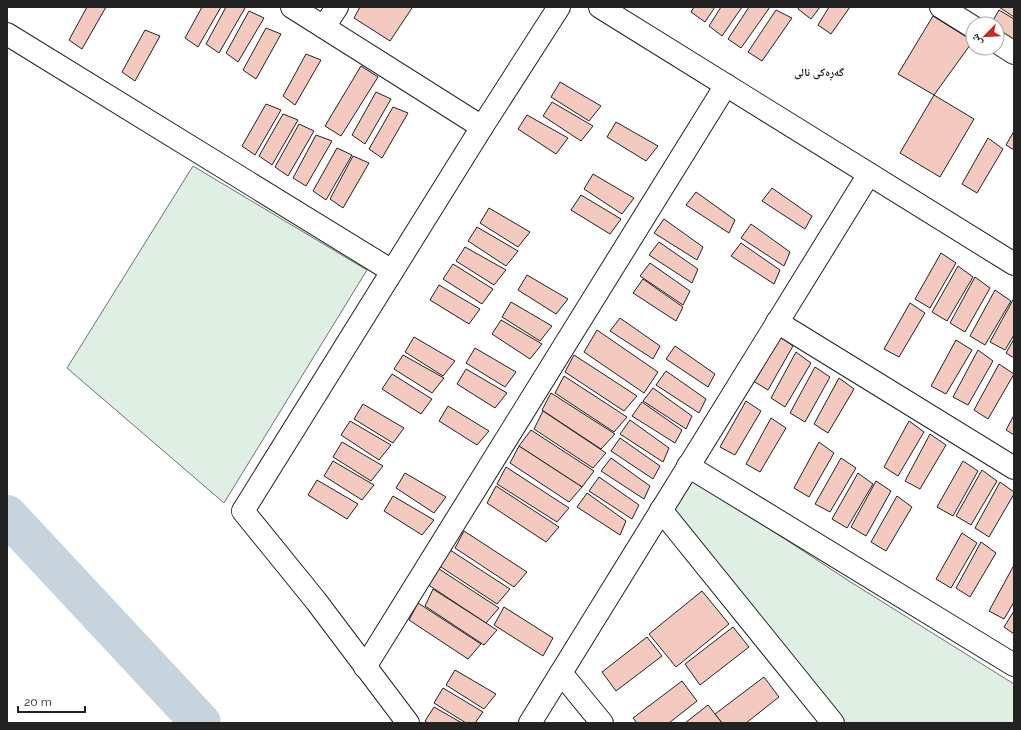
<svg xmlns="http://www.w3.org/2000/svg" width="1021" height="730" viewBox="0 0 1021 730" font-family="Raleway,'Noto Naskh Arabic',sans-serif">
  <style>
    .green { fill: #e0efe3; stroke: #6f6f6f }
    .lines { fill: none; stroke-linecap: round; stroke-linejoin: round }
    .river { stroke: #c7d3dd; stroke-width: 40 }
    .building { fill: #f3c9c0; stroke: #222 }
    .minor-casing { stroke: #222; stroke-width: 24 }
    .minor { stroke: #fff; stroke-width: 22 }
    .labels { text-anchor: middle; stroke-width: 3; stroke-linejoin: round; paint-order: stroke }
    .neighbourhood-label { font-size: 11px; font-weight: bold; fill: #222; stroke: #fff }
  </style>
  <rect width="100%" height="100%" fill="#fff"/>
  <g class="green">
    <path d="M193,166L367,270L224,503L67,368Z"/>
    <path d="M692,478L849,581L1014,684V723H843L670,511Z"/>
  </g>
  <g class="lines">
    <path class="river" d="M7,515L201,723"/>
  </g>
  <g class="building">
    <path d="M87,7H106L82,49L69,40Z"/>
    <path d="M202,7H221L198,47L185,38Z"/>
    <path d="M226,7H242L245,8L219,53L206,44Z"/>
    <path d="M360,7H410L412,8L390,41L354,18Z"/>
    <path d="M694,7H715L705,22L691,12Z"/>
    <path d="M721,7H742L722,36L709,26Z"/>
    <path d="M749,7H770L741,48L728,39Z"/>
    <path d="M799,7H820L811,19L798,9Z"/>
    <path d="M829,7H850L831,34L818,25Z"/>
    <path d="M999,7H1014V17Z"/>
    <path d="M776,10L792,18L762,61L748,52Z"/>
    <path d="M999,10L1014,19V40L997,29V24H991Z"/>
    <path d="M249,11L264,18L238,62L226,53Z"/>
    <path d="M933,16L973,41L934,95L898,74Z"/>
    <path d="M266,28L281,34L256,79L243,70Z"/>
    <path d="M145,30L160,36L135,81L122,72Z"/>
    <path d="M306,54L321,60L295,105L283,96Z"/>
    <path d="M361,66L378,77L341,136L325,126Z"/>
    <path d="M560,82L601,106L589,121L551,97Z"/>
    <path d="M376,92L391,99L365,144L352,135Z"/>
    <path d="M934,95L974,119L940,177L900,153Z"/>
    <path d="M552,102L593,126L581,141L543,116Z"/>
    <path d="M266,104L281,110L255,155L242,146Z"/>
    <path d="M393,107L408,113L382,158L369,149Z"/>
    <path d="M283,114L298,120L272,165L259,156Z"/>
    <path d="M527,115L568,138L556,154L518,129Z"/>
    <path d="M616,122L658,146L646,161L607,137Z"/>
    <path d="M299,124L314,131L288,176L275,167Z"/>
    <path d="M1014,131V150L1006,145Z"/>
    <path d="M316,135L332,141L306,186L293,178Z"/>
    <path d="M988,138L1003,149L977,193L962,184Z"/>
    <path d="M337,148L352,155L326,200L313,191Z"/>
    <path d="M353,156L369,163L343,208L330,199Z"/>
    <path d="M593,174L634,198L622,214L584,189Z"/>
    <path d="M772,188L812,216L805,229L762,201Z"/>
    <path d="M696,192L735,220L729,233L686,205Z"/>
    <path d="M581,195L621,219L610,234L571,210Z"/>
    <path d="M489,208L530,232L518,247L480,223Z"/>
    <path d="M664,219L703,247L697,260L654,233Z"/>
    <path d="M751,224L790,252L784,266L741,238Z"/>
    <path d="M477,227L518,251L506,266L468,241Z"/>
    <path d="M659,242L698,269L692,283L649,255Z"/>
    <path d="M741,243L780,270L774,284L731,256Z"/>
    <path d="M465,247L506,270L494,285L456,261Z"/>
    <path d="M941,253L956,263L930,308L915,299Z"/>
    <path d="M650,263L690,291L683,305L640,276Z"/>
    <path d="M453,264L493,289L482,304L443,279Z"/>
    <path d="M958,266L973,277L947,321L932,312Z"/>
    <path d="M527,275L568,299L556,314L518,290Z"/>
    <path d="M975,277L990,288L965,332L950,323Z"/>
    <path d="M643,279L683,307L676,321L633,293Z"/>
    <path d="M439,285L480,309L469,324L430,300Z"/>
    <path d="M995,290L1011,301L985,345L970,336Z"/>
    <path d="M1014,298V335L1005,350L990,342Z"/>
    <path d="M511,302L552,326L540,341L502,317Z"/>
    <path d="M910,303L925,313L899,357L884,349Z"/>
    <path d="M620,318L660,346L653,359L610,331Z"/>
    <path d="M501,320L542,344L530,359L492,334Z"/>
    <path d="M597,330L658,372L644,393L584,352Z"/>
    <path d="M778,335L793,346L768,390L753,381Z"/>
    <path d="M414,337L455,361L443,376L405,352Z"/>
    <path d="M1014,339V358L1006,353Z"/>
    <path d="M956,340L972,350L946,394L931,386Z"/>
    <path d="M675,346L715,374L708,387L666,359Z"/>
    <path d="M475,348L516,372L505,387L466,363Z"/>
    <path d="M978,350L993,361L968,405L953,397Z"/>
    <path d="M796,352L811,363L785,407L771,398Z"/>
    <path d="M403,355L444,378L432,393L394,369Z"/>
    <path d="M574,355L637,396L624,411L565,372Z"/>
    <path d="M999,364L1014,374L988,419L974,410Z"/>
    <path d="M815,367L830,377L805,422L790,413Z"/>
    <path d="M466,369L507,393L495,408L457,384Z"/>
    <path d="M666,371L706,399L699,413L656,385Z"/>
    <path d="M392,374L432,399L421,414L382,389Z"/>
    <path d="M564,376L627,417L614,432L555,393Z"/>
    <path d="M839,378L854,389L828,433L814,424Z"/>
    <path d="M653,388L692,416L686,429L643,401Z"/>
    <path d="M551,393L615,434L601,449L542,410Z"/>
    <path d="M746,401L761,411L735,455L720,447Z"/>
    <path d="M642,402L682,430L675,443L632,416Z"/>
    <path d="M363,404L404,428L393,443L354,419Z"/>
    <path d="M448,406L489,431L477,445L439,421Z"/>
    <path d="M543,411L606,453L593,468L534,429Z"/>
    <path d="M1014,415V435L1006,430Z"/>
    <path d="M771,418L786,428L760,472L746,464Z"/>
    <path d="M630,420L669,448L663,462L620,434Z"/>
    <path d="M350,421L391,445L379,460L341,435Z"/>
    <path d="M909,421L924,432L898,476L884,467Z"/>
    <path d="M531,430L594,471L582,487L519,446Z"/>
    <path d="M930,434L946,445L920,489L905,481Z"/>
    <path d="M620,438L660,466L653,479L611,451Z"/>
    <path d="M342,442L383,466L371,481L333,457Z"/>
    <path d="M819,442L834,453L809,497L794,488Z"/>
    <path d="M519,446L582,487L569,502L510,463Z"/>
    <path d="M611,458L650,486L644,499L601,471Z"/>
    <path d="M841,458L856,468L830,512L815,504Z"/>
    <path d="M333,461L374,485L362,500L324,476Z"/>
    <path d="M963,461L978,471L953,516L937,507Z"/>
    <path d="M506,467L569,508L557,522L497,484Z"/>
    <path d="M982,470L997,481L971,525L956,516Z"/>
    <path d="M405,473L446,497L434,513L396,488Z"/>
    <path d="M858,473L873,484L847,528L832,519Z"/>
    <path d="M599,477L639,505L632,519L589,491Z"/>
    <path d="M317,480L358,504L347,519L308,495Z"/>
    <path d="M876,481L891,491L866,536L851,527Z"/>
    <path d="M1000,482L1014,492V494L989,537L975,528Z"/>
    <path d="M496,486L559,527L546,542L487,503Z"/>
    <path d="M587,493L626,521L620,535L577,507Z"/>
    <path d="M393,496L434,520L422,535L384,511Z"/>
    <path d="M897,496L912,507L886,551L871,542Z"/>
    <path d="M464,531L527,572L514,587L455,548Z"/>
    <path d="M962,533L977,543L951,588L936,579Z"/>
    <path d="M981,542L996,553L970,597L956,588Z"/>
    <path d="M447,548L510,589L497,604L438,565Z"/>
    <path d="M1014,565V602L1004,619L989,611Z"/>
    <path d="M436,567L499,608L486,623L427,584Z"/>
    <path d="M433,589L497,630L484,645L425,606Z"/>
    <path d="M702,591L729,624L676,667L649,634Z"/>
    <path d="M418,603L481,644L468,659L409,620Z"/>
    <path d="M504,607L553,638L543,656L494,625Z"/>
    <path d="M1014,611V634L1004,627Z"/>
    <path d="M733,627L749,647L700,685L685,664Z"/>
    <path d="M647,637L662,656L616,691L602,672Z"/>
    <path d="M455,670L496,694L484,709L446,685Z"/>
    <path d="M764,677L779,697L746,723H722L715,714Z"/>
    <path d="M682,681L697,701L669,723H637L633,718Z"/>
    <path d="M443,688L483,712L475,723H466L434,703Z"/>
    <path d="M708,705L722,723H685Z"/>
    <path d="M434,707L462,723H428L425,721Z"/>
  </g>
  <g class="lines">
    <defs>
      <g id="minor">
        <path d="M292,7L482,127"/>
        <path d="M600,7L1014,264"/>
        <path d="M941,7L973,27"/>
        <path d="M324,27L337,7"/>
        <path d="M7,34L392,271"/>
        <path d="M997,42L1014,53"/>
        <path d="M777,322L1014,468"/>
        <path d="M688,466L1014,665"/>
        <path d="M661,510L833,723"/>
        <path d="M365,667L726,85"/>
        <path d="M561,673L602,723"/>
        <path d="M408,723L316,601L243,511L482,127L559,7"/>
        <path d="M530,723L869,174"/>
      </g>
    </defs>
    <use href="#minor" class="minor-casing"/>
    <use href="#minor" class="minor"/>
  </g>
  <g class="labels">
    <g class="neighbourhood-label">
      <text x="819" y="76">گەڕەکی نالی</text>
    </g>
  </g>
  <rect width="1021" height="730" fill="none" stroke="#222222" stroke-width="16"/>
  <g transform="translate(985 36) rotate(246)"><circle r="19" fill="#ffffff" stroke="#a7a7a7"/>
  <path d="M0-3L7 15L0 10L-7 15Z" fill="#c62828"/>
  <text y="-6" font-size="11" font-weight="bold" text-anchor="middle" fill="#222222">ش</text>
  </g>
  <path d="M18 706v6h67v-6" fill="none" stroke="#222222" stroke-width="2"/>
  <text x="24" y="706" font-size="12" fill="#222222" stroke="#ffffff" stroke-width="3" paint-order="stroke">20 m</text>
</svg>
